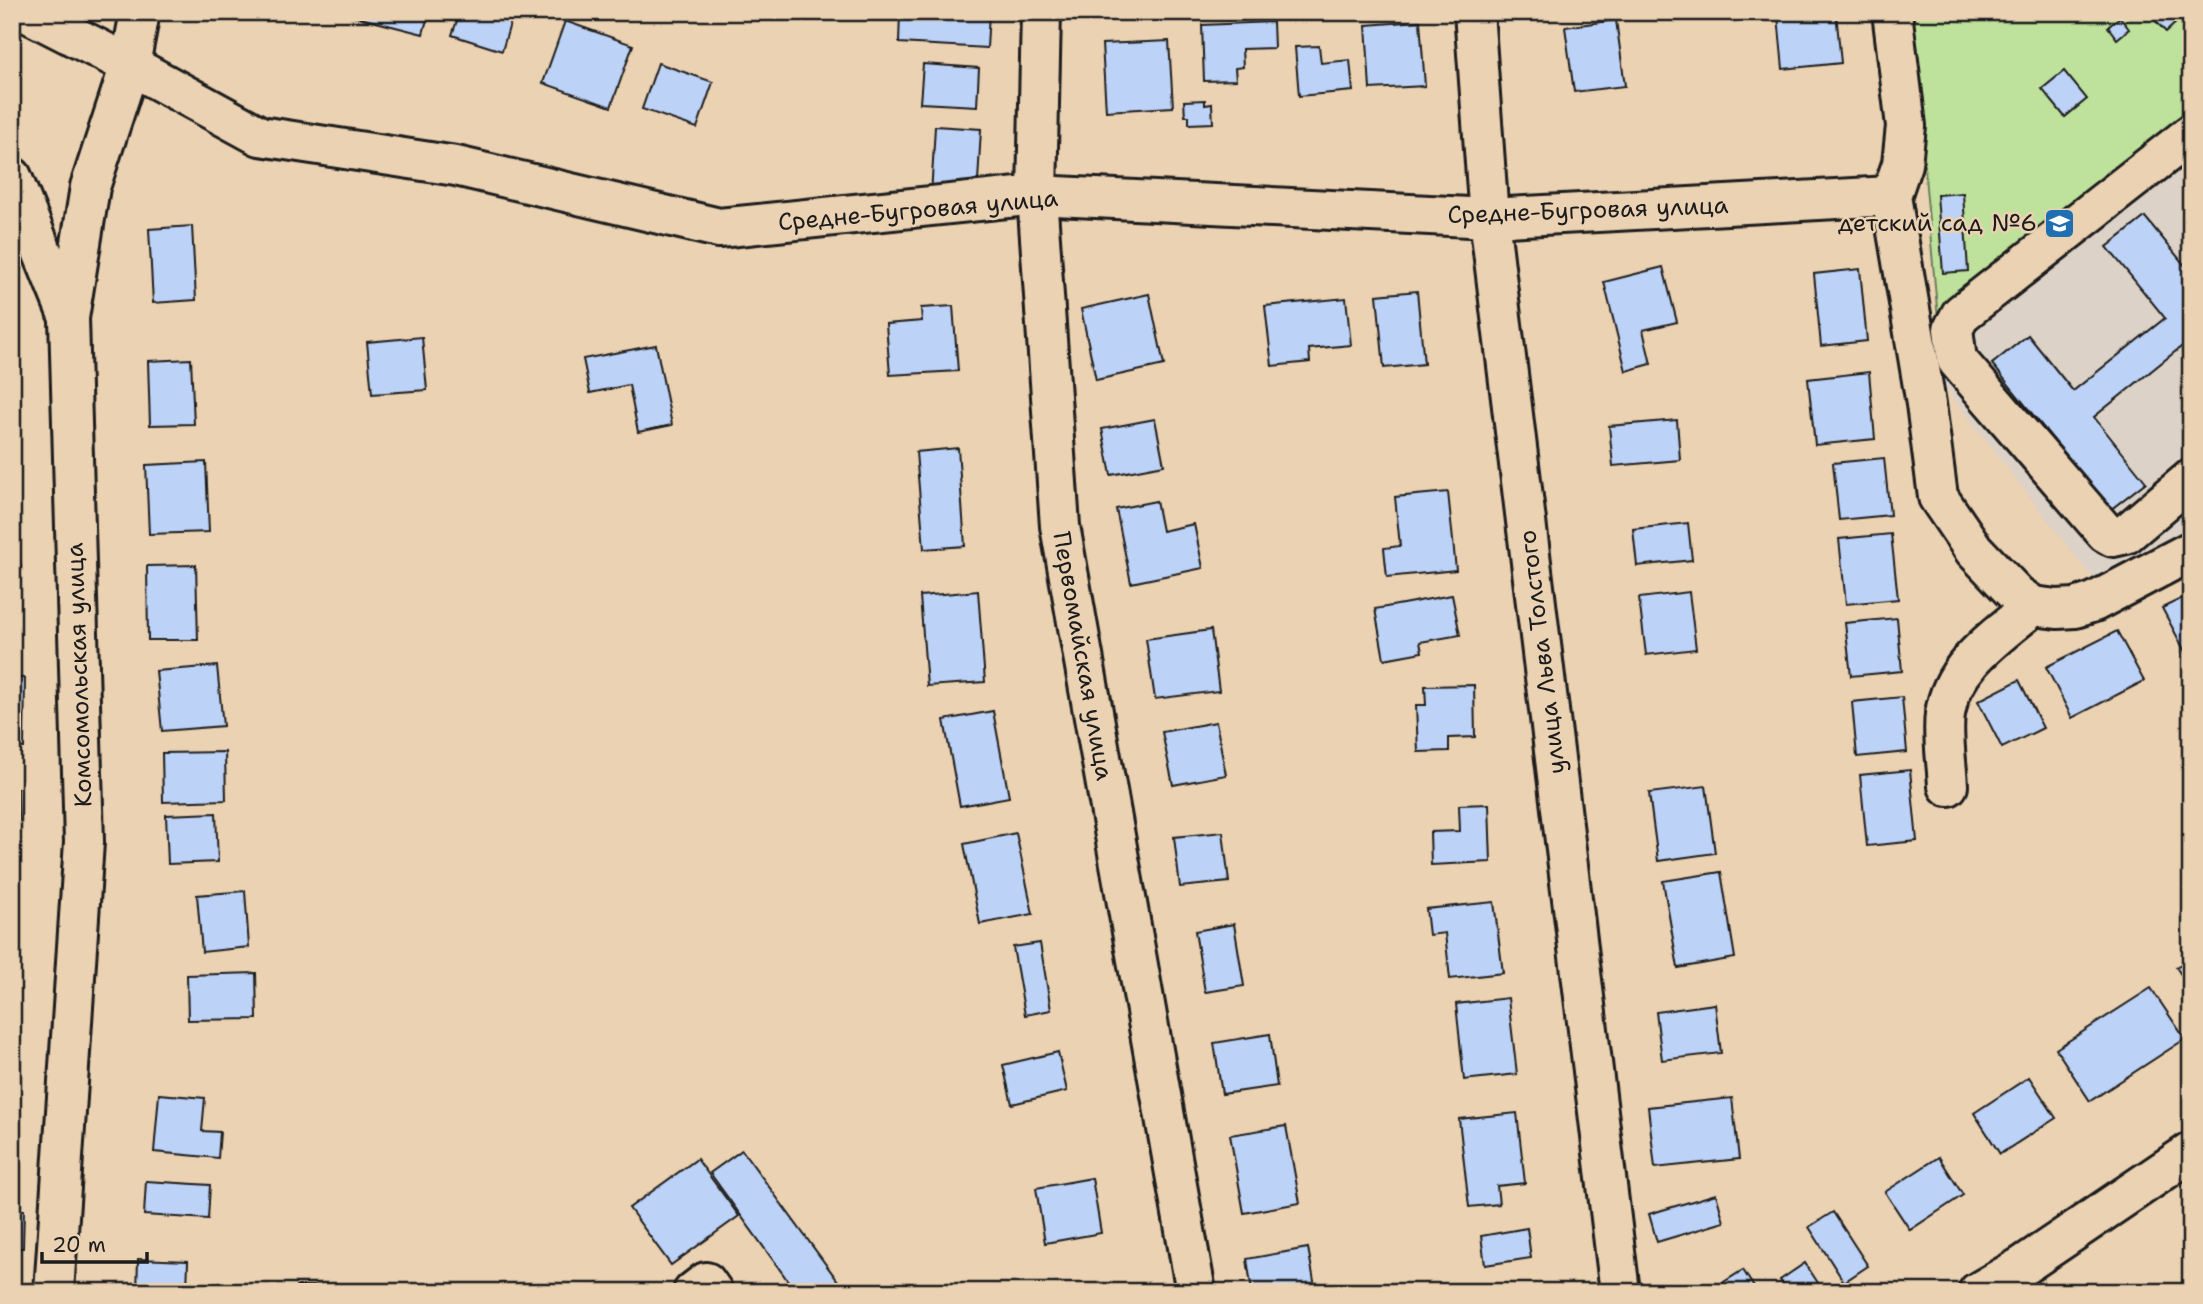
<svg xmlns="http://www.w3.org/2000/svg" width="2203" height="1304" viewBox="0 0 2203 1304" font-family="'Shantell Sans',sans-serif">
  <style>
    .built { fill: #ddd2c7 }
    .green { fill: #bee19b; stroke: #6d7e5c; stroke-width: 2 }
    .building { fill: #bcd2f6; stroke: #1c1c1c; stroke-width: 2 }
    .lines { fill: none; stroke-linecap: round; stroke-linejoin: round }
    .minor-casing { stroke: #1c1c1c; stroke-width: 44 }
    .minor { stroke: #ebd2b3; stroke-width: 38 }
    .labels { text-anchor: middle; stroke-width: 5; stroke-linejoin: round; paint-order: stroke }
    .street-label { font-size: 24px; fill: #1c1c1c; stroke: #ebd2b3 }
    .poi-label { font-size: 24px; fill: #1c1c1c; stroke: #ebd2b3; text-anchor: end }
  </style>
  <rect width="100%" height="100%" fill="#ebd2b3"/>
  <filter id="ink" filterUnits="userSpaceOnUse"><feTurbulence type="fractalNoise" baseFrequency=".0143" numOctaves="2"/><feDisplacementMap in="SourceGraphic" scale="14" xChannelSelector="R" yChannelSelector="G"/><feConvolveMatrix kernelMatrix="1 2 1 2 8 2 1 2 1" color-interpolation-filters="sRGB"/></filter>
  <g filter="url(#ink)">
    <path class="built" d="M2191,12V525L2094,580L1944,386L1919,126Z"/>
    <path class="green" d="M1910,12H2191V118L1938,319Z"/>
    <g class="building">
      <path d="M337,12H429L423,34Z"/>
      <path d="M460,12H496L512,17L502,51L452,35Z"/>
      <path d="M900,12H989L987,48L899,43Z"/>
      <path d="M1818,12H1836L1841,63L1783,69L1778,16Z"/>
      <path d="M2147,12H2175L2181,18L2166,32Z"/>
      <path d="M2120,17L2129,29L2117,39L2108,27Z"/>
      <path d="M1616,20L1625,86L1574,92L1565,27Z"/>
      <path d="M565,21L633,45L611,107L543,83Z"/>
      <path d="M1420,21L1425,86L1370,89L1366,25Z"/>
      <path d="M1273,22L1274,48L1242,49L1243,67L1235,68L1236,80L1204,81L1202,25Z"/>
      <path d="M1169,41L1173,107L1106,111L1102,44Z"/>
      <path d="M1319,46L1321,63L1350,60L1353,91L1299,96L1295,47Z"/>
      <path d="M658,63L713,82L697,128L642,109Z"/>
      <path d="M923,64L979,68L977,106L920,103Z"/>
      <path d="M2064,71L2087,99L2065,117L2042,89Z"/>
      <path d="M1205,100V105L1212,104L1213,123L1189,124V116H1185L1184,101Z"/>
      <path d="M935,126L981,129L977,199L931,196Z"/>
      <path d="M1963,193L1968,271L1943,273L1937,195Z"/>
      <path d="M2145,217L2191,273V350L2186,343L2094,417L2146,482L2110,510L1992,364L2028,335L2073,391L2165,318L2107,247Z"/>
      <path d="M192,226L196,300L153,303L149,229Z"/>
      <path d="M1663,267L1677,322L1643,330L1651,364L1626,371L1604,282Z"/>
      <path d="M1860,269L1867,341L1821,346L1814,274Z"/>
      <path d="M1417,291L1424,364L1384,368L1377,295Z"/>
      <path d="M1149,294L1164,365L1096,380L1081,309Z"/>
      <path d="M1346,298L1351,345L1309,349L1310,362L1272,366L1265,306Z"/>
      <path d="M953,306L958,371L890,375L886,324L922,321L921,308Z"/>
      <path d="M422,337L427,390L372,394L367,342Z"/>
      <path d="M656,345L672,425L638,432L629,385L590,393L583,359Z"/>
      <path d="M191,359L194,424L150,425L148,361Z"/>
      <path d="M1869,372L1875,439L1815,445L1808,379Z"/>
      <path d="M1155,419L1164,465L1111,475L1102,429Z"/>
      <path d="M1677,420L1680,460L1613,466L1609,426Z"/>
      <path d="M958,448L965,546L924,549L916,452Z"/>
      <path d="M1884,458L1890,515L1839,520L1833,463Z"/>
      <path d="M206,462L209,532L149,534L146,465Z"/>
      <path d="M1448,492L1456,570L1387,577L1384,548L1400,546L1395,497Z"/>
      <path d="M1156,501L1162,531L1194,524L1203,568L1131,583L1116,509Z"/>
      <path d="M14,515L21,567L12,568V516Z"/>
      <path d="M1688,523L1692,560L1637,566L1633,529Z"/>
      <path d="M1891,534L1898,599L1846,604L1839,539Z"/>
      <path d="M196,565L198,640H148L147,566Z"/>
      <path d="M978,591L985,682L927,686L920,596Z"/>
      <path d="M1689,592L1696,649L1646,655L1639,598Z"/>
      <path d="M2191,594V663L2162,608Z"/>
      <path d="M1452,595L1460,635L1420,642L1422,652L1384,659L1375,609Z"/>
      <path d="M1897,618L1902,671L1851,676L1845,623Z"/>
      <path d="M1211,630L1219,691L1155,699L1146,639Z"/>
      <path d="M2117,631L2144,681L2072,718L2046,667Z"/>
      <path d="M217,666L223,726L162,731L156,671Z"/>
      <path d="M12,678H25L24,748H12Z"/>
      <path d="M2019,680L2043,728L2002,748L1978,701Z"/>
      <path d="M1474,685L1475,737L1449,738V751L1418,752L1416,705H1426L1425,686Z"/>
      <path d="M1902,697L1907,752L1857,757L1852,702Z"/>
      <path d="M993,711L1009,797L960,806L944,720Z"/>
      <path d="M1216,722L1226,775L1173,785L1162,732Z"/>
      <path d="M225,752L226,800L163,802L162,753Z"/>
      <path d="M1910,770L1917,841L1867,846L1860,775Z"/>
      <path d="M1706,786L1715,853L1658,861L1649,793Z"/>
      <path d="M12,789H18L19,821L12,822Z"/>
      <path d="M1489,804L1491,862L1431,865L1430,832L1460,831L1459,805Z"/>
      <path d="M216,813L218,862L168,864L166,815Z"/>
      <path d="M1223,832L1229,882L1180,887L1174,837Z"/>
      <path d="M1016,833L1033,914L980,924L964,844Z"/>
      <path d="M12,868H16L19,905L12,906Z"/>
      <path d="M1721,872L1735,958L1678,968L1663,881Z"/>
      <path d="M245,891L249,947L202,952L197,895Z"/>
      <path d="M1494,902L1503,973L1450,979L1445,933L1429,935L1426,909Z"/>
      <path d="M1234,924L1244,986L1205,992L1195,931Z"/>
      <path d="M1040,943L1051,1010L1025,1015L1013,947Z"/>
      <path d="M2191,958V990L2176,967Z"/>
      <path d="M256,973L257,1019L188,1020L187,975Z"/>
      <path d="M2151,988L2185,1039L2090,1101L2056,1049Z"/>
      <path d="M1508,998L1517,1074L1464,1080L1456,1004Z"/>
      <path d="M1715,1004L1721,1053L1662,1060L1656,1012Z"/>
      <path d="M1270,1034L1277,1086L1222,1094L1214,1043Z"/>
      <path d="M1058,1052L1067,1091L1012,1104L1003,1065Z"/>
      <path d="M2029,1077L2056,1118L2000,1154L1974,1113Z"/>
      <path d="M159,1094L205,1098L202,1131L220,1132L218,1158L154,1152Z"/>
      <path d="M1732,1098L1739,1159L1655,1168L1648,1107Z"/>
      <path d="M1517,1113L1525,1183L1497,1186L1499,1204L1469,1207L1459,1119Z"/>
      <path d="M1286,1126L1300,1203L1244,1213L1230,1135Z"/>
      <path d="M742,1150L846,1292H796L710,1173Z"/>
      <path d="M1939,1157L1963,1195L1910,1230L1885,1192Z"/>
      <path d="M697,1159L739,1216L671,1265L629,1208Z"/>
      <path d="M1092,1178L1101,1233L1045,1243L1036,1188Z"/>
      <path d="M146,1181L210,1185L208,1219L144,1215Z"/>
      <path d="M1716,1194L1724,1222L1657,1242L1649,1214Z"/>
      <path d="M12,1210H24L23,1248H12Z"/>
      <path d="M1833,1212L1868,1266L1844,1282L1809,1227Z"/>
      <path d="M1527,1228L1531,1258L1485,1265L1481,1236Z"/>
      <path d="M1308,1248L1316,1292H1252L1247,1259Z"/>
      <path d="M138,1259L188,1261L187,1292H137Z"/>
      <path d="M1805,1263L1824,1292H1788L1780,1280Z"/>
      <path d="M1743,1270L1757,1292H1708Z"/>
      <path d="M1110,1284L1112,1292H1077Z"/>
      <path d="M375,1285V1292H297L296,1286Z"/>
    </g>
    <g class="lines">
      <defs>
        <g id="minor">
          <path d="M26,12L130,65L260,136L456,166L719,228L1037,195L1489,218L1891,196"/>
          <path d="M1041,12L1037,195L1060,526L1196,1292"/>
          <path d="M1474,12L1489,218L1620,1292"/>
          <path d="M1892,12L1906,126L1902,164L1891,196L1926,404L1938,497L1974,550L2017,595L2033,606L2057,609L2075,608L2094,602L2191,551"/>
          <path d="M2191,134L1961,314L1953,329L1957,360L2106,533L2113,537L2126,534L2191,479"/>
          <path d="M12,177L69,318"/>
          <path d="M1948,786C1947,763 1942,737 1945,714C1952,664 1998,636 2033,606"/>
          <path d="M54,1292L84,842L69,318L90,187L130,65L140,12"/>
          <path d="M693,1292L706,1282L713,1292"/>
          <path d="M1978,1292L2021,1267L2191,1152"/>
        </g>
      </defs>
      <use href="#minor" class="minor-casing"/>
      <use href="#minor" class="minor"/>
    </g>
  </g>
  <defs>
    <symbol id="school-square" viewBox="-11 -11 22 22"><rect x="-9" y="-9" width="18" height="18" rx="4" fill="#1f6fb2" stroke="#ebd2b3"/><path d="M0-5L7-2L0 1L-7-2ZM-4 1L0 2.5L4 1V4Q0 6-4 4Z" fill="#fff"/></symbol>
  </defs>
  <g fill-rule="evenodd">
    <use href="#school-square" x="2042" y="206" width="35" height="35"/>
  </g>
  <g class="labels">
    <g class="street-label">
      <text transform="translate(918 210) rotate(-5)" y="8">Средне-Бугровая улица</text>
      <text transform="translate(1588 210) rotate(-2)" y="8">Средне-Бугровая улица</text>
      <text transform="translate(1542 652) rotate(-97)" y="8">улица Льва Толстого</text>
      <text transform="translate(1083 656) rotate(80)" y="8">Первомайская улица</text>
      <text transform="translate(79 675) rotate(-92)" y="8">Комсомольская улица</text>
    </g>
    <g class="poi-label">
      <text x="2037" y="231">детский сад №6</text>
    </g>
  </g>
  <rect width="2203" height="1304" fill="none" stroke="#ebd2b3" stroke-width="42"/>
  <rect x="21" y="21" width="2161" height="1262" fill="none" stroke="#1c1c1c" stroke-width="2.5" filter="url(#ink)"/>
  <path d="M42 1252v10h105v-10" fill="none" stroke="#1c1c1c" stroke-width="3.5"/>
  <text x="52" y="1252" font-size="21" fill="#1c1c1c" stroke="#ebd2b3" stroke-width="5" paint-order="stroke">20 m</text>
</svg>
